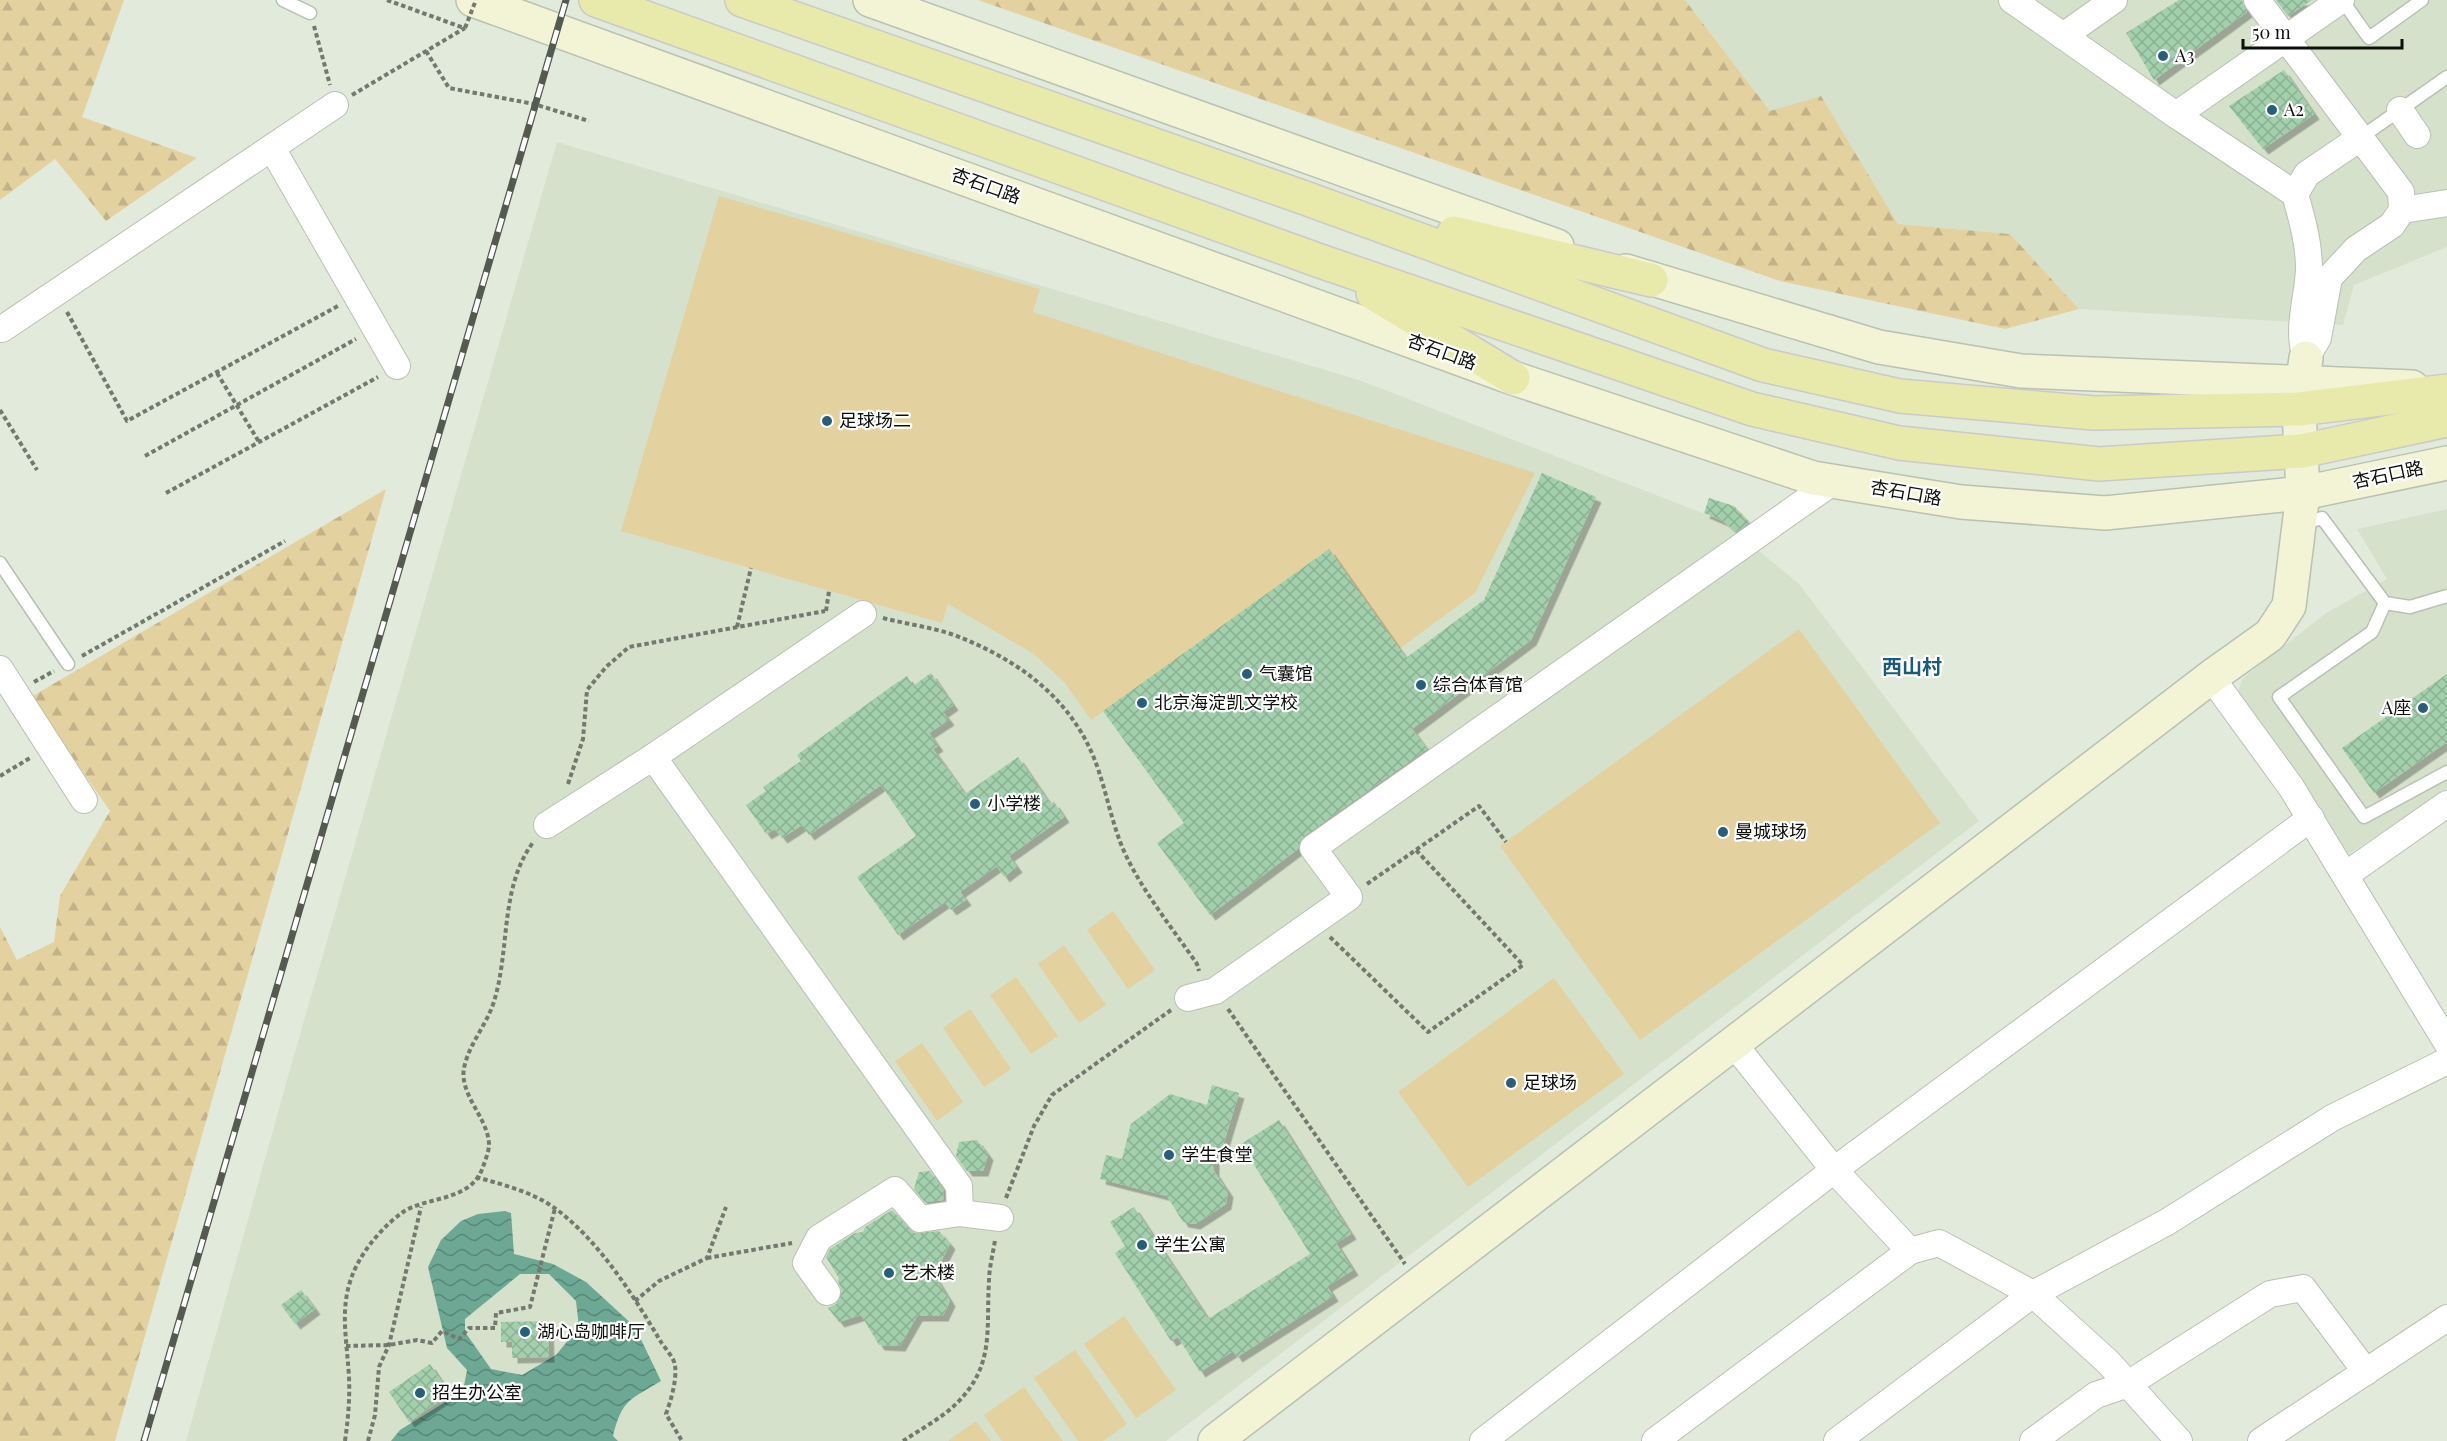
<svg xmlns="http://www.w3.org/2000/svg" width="2447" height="1441" viewBox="0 0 2447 1441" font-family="'Playfair Display','Noto Sans SC',serif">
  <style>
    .built { fill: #d5e1cb }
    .green { fill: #e4d1a0 }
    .forest { fill: url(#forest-firs) }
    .water { fill: url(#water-waves); fill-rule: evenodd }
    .building { fill: url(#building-cross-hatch); filter: url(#shadow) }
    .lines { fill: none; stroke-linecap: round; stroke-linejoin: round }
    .lane-casing { stroke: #b9c1b2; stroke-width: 15 }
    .street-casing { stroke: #b9c1b2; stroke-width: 28 }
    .secondary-casing { stroke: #b9c1b2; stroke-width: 36 }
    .primary-casing { stroke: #cacac9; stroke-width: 36 }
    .path { stroke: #73796f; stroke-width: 4; stroke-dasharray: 4.5 3; stroke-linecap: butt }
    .lane { stroke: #fff; stroke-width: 12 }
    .street { stroke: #fff; stroke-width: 26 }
    .secondary { stroke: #f3f4d5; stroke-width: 33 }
    .primary { stroke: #e8eaab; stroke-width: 33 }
    .rail-casing { stroke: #555a51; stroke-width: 7 }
    .rail { stroke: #fff; stroke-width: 4.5; stroke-dasharray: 14; stroke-linecap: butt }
    .path-bridge { stroke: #73796f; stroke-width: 4; stroke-dasharray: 4.5 3; stroke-linecap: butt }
    .poi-dot { fill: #275e78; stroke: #fff; stroke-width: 2 }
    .labels { text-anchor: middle; stroke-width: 4.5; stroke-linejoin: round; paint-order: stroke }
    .poi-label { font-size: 18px; fill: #0c0f0a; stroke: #fff; text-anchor: start }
    .street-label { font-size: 18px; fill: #0c0f0a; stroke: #fff }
    .neighbourhood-label { font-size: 20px; font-weight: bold; fill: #1a5b79; stroke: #fff }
  </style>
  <defs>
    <pattern id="forest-firs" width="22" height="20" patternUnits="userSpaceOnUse" patternTransform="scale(1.5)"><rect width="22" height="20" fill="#e4d1a0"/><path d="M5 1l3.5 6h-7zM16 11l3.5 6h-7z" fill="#c2b288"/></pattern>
    <pattern id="water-waves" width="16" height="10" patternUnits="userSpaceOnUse" patternTransform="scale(1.5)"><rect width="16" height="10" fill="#6ca894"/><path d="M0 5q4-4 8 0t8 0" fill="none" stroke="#578777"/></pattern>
    <pattern id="building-cross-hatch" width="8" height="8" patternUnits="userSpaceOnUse" patternTransform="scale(1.5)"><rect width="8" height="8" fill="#a2d0ac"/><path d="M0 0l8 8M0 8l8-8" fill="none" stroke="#8ab193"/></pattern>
    <filter id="shadow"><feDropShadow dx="5.5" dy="5.5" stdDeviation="0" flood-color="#0004"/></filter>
  </defs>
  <rect width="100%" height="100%" fill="#e2eadb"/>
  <g class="built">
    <path d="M1685,0H2447V247L2354,285L2343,325L2079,309L2010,234L1898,224L1821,97L1771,112Z"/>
    <path d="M557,142L1359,380L1723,521L1799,584L1979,821L1166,1441H186L291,1066Z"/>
    <path d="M2447,509V789L2349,854L2237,697L2242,679L2326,613L2387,579L2357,529Z"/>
  </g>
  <g class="green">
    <path d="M719,196L1040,289L1033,312L1535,473L1475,593L1399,649L1328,550L1091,720L1065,683L1034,654L948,604L942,623L621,531Z"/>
    <path d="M1799,629L1940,823L1640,1040L1500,846Z"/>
    <path d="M1113,911L1155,970L1128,989L1087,930Z"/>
    <path d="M1064,945L1106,1005L1079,1023L1038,964Z"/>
    <path d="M1016,977L1058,1036L1031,1054L990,995Z"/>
    <path d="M1554,978L1624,1074L1468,1187L1398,1092Z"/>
    <path d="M970,1009L1011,1069L984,1087L943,1028Z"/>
    <path d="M922,1043L963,1102L937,1121L895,1061Z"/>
    <path d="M1124,1316L1176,1390L1136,1418L1084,1344Z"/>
    <path d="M1075,1350L1127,1424L1103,1441H1078L1034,1378Z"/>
    <path d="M1024,1387L1063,1441H1002L984,1415Z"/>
    <path d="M976,1421L991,1441H948Z"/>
  </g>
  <g class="forest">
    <path d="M0,0H124L82,117L197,158L106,221L55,159L0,200Z"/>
    <path d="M978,0H1685L1770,111L1821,96L1898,224L2010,234L2079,309L2005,329L1780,281Z"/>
    <path d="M386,489L115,1441H0V927L17,960L54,942L60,896L110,811L31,697Z"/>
  </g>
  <path class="water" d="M505,1211L511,1213L514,1254L553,1264L586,1282L635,1327L661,1381C630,1400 622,1399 613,1436L618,1441H391L400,1430L463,1391L467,1370L447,1348L428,1267L441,1240L461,1221L478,1214ZM520,1274H549L576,1301L579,1327L556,1355L522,1375L491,1369L465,1332V1319Z"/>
  <g class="building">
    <path d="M2179,0H2242L2247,12L2154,80L2126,33Z"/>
    <path d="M2276,0H2312L2288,16Z"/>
    <path d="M2284,70L2314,114L2263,149L2229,106Z"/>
    <path d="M1542,473L1596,497L1531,640L1412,729L1427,749L1304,836L1298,849L1210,915L1157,843L1184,823L1103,711L1329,549L1406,658L1484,600Z"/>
    <path d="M1709,498L1734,506L1749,522L1736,532L1723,521L1704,513Z"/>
    <path d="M931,673L953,705L943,712L949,720L929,733L938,746L933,749L965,794L1018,757L1050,804L1054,802L1064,817L1009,856L1017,867L1004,877L997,866L960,892L966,900L951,910L945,902L898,935L857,877L916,836L881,785L809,835L802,825L782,838L775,829L766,834L746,805L766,791L763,787L801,761L797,755L892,686L907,676L913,686Z"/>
    <path d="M2447,674V742L2374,793L2342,748Z"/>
    <path d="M1212,1085L1239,1093L1221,1152L1214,1156V1171L1228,1192L1226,1204L1195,1224L1183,1222L1167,1196L1100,1179L1106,1155L1122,1159L1131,1124L1170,1094L1207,1105Z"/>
    <path d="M1279,1120L1351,1234L1336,1243L1353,1270L1327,1286L1333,1296L1237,1357L1233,1351L1200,1372L1178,1337L1171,1341L1115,1253L1125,1246L1110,1222L1134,1207L1208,1319L1310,1254L1241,1144Z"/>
    <path d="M977,1140L988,1155L983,1171H967L956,1156L959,1142Z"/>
    <path d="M930,1171L944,1191L943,1200L925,1202L914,1189L919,1172Z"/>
    <path d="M892,1210L914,1233L939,1231L950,1244L934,1275L950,1301L943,1316H917L900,1346L879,1345L861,1315L839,1322L828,1308L836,1304L842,1291L838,1281L839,1278L826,1257L830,1249L855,1233L863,1232L865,1227Z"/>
    <path d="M301,1290L315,1309L295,1324L281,1305Z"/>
    <path d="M548,1321L549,1357L512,1358V1342H501V1322Z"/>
    <path d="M430,1364L450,1394L409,1422L389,1392Z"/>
  </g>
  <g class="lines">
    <defs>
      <g id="lane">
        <path d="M283,0L310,13"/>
        <path d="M2342,0L2369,38L2422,0"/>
        <path d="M2360,138L2447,77"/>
        <path d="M2301,524L2322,518L2385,603L2410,607L2447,596"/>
        <path d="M0,563L68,664"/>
        <path d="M2385,603L2372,632L2279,697L2364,817L2447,772"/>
      </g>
      <g id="street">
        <path d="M2012,0L2176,115L2295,194C2302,219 2309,243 2309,269C2308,299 2296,328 2306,358"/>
        <path d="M2257,0L2401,192L2402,210L2392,225L2356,249L2329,278L2318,338L2306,358"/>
        <path d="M2063,36L2114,0"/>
        <path d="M2400,110L2417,135"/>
        <path d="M2176,115L2341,0"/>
        <path d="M272,148L397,366"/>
        <path d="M2295,194L2307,174L2360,138"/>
        <path d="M2402,210L2447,203"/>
        <path d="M2,329L335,105"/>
        <path d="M0,669L84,800"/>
        <path d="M2211,677L2291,787L2447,1043"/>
        <path d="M653,757L959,1186L960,1213L1000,1218"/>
        <path d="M547,825L653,757L863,614"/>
        <path d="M2347,874L2447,804"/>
        <path d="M1188,998L1215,991L1349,897L1313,848L1834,481"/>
        <path d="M1733,1043L1834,1170L1910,1251L1939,1243L2033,1294L2108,1362L2179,1441"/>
        <path d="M827,1292L806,1263L819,1238L895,1190L920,1219L960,1213"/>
        <path d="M1483,1441L1834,1170L2311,818"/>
        <path d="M1655,1441L1910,1251"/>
        <path d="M1837,1441L2033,1294L2167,1222L2332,1118L2447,1061"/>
        <path d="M2033,1441L2096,1395L2128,1384L2270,1294L2303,1288L2366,1372"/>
        <path d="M2261,1441L2447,1318"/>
      </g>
      <g id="secondary">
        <path d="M473,0L1513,378L1813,478L1961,502L2105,513L2303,493L2447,463"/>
        <path d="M870,0L1557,246"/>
        <path d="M1626,271L1879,347L2021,371L2412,387"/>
        <path d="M1215,1441L2211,677L2270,635L2289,606L2303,493L2299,409L2306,358"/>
      </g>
      <g id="primary">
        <path d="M596,0L1320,261L1752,409L1899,443L2099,464L2302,451L2447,420"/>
        <path d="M742,0L1305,198L1763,365L1900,396L2094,413L2299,409L2447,391"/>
        <path d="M1454,233L1651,280"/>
        <path d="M1373,293L1513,378"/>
      </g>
    </defs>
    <use href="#lane" class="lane-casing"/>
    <use href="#street" class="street-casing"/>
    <use href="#secondary" class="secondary-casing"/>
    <use href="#primary" class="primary-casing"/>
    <g class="path">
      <path d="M387,0L464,28"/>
      <path d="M314,26L330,85"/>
      <path d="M426,51L449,88L534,104L589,121"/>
      <path d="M352,95L465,28"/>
      <path d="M67,312L127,421L338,306"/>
      <path d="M217,373L259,442"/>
      <path d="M0,410L37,470"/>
      <path d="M145,456L356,339"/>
      <path d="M166,493L378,377"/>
      <path d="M826,611L829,591"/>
      <path d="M883,618C906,624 931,627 954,635C1015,658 1069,696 1094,758C1104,783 1109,810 1118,836C1133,880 1171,926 1197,964L1199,971"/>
      <path d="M737,627L751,568"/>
      <path d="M82,656L285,541"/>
      <path d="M34,682L54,671"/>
      <path d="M0,776L30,758"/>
      <path d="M568,784L583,739L587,690L606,667L629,647L825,611"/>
      <path d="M1367,884L1479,806L1506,842"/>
      <path d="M1330,937L1428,1032L1523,965L1416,850"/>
      <path d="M1228,1009L1405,1264"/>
      <path d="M476,1177C504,1185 533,1192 556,1209C600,1242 633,1295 661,1342C665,1348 674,1358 675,1365C677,1380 671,1400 666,1414L682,1441"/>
      <path d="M1006,1198L1034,1126L1052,1095L1171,1010"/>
      <path d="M707,1258L792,1243"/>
      <path d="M635,1301L659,1281L707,1258L726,1207"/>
      <path d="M346,1346L389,1345L417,1340L432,1343L442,1331L459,1339L469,1328H495L496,1313L530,1307L555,1208"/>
      <path d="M345,1441C348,1420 350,1399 349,1378C347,1336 337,1302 358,1263C368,1244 386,1224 403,1212C427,1196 471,1202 483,1167C485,1161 489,1151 489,1145C489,1119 459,1095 464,1068C469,1043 489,1022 495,998C510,946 500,886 534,841"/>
      <path d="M368,1441L375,1415L379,1367L389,1345L421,1207"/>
      <path d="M903,1441C921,1429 942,1418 957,1403C995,1365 986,1330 989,1281C989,1268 993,1254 995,1240"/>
    </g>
    <use href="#lane" class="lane"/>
    <use href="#street" class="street"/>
    <use href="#secondary" class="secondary"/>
    <use href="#primary" class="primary"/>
    <defs>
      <path id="rail" d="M144,1441L566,0"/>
    </defs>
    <use href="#rail" class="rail-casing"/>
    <use href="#rail" class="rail"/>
    <path class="path-bridge" d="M465,28L476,0"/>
  </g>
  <g class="poi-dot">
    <circle cx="2163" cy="56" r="6"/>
    <circle cx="2272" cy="110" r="6"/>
    <circle cx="827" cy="421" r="6"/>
    <circle cx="1247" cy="674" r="6"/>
    <circle cx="1421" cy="685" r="6"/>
    <circle cx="1142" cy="703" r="6"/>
    <circle cx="2423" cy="708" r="6"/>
    <circle cx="975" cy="804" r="6"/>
    <circle cx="1723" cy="832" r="6"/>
    <circle cx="1511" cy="1083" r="6"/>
    <circle cx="1169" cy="1155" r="6"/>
    <circle cx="1142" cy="1245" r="6"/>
    <circle cx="889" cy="1273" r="6"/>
    <circle cx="525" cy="1332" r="6"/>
    <circle cx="420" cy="1393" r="6"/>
  </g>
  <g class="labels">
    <g class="poi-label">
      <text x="2175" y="62">A3</text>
      <text x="2284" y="116">A2</text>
      <text x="839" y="427">足球场二</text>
      <text x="1259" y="680">气囊馆</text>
      <text x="1433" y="691">综合体育馆</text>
      <text x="1154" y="709">北京海淀凯文学校</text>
      <text x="2411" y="714" text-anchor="end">A座</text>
      <text x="987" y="810">小学楼</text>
      <text x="1735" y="838">曼城球场</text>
      <text x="1523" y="1089">足球场</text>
      <text x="1181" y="1161">学生食堂</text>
      <text x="1154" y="1251">学生公寓</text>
      <text x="901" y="1279">艺术楼</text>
      <text x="537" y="1338">湖心岛咖啡厅</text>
      <text x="432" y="1399">招生办公室</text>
    </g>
    <g class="street-label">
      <text transform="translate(986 186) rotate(20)" y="6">杏石口路</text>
      <text transform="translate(1442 352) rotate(20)" y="6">杏石口路</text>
      <text transform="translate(2388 475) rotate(-12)" y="6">杏石口路</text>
      <text transform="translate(1906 493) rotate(10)" y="6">杏石口路</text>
    </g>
    <g class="neighbourhood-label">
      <text x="1912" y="674">西山村</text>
    </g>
  </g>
  <path d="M2243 39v9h159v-9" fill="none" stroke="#0c0f0a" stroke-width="3"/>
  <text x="2252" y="39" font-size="18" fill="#0c0f0a" stroke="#ffffff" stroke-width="4.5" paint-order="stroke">50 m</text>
</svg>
